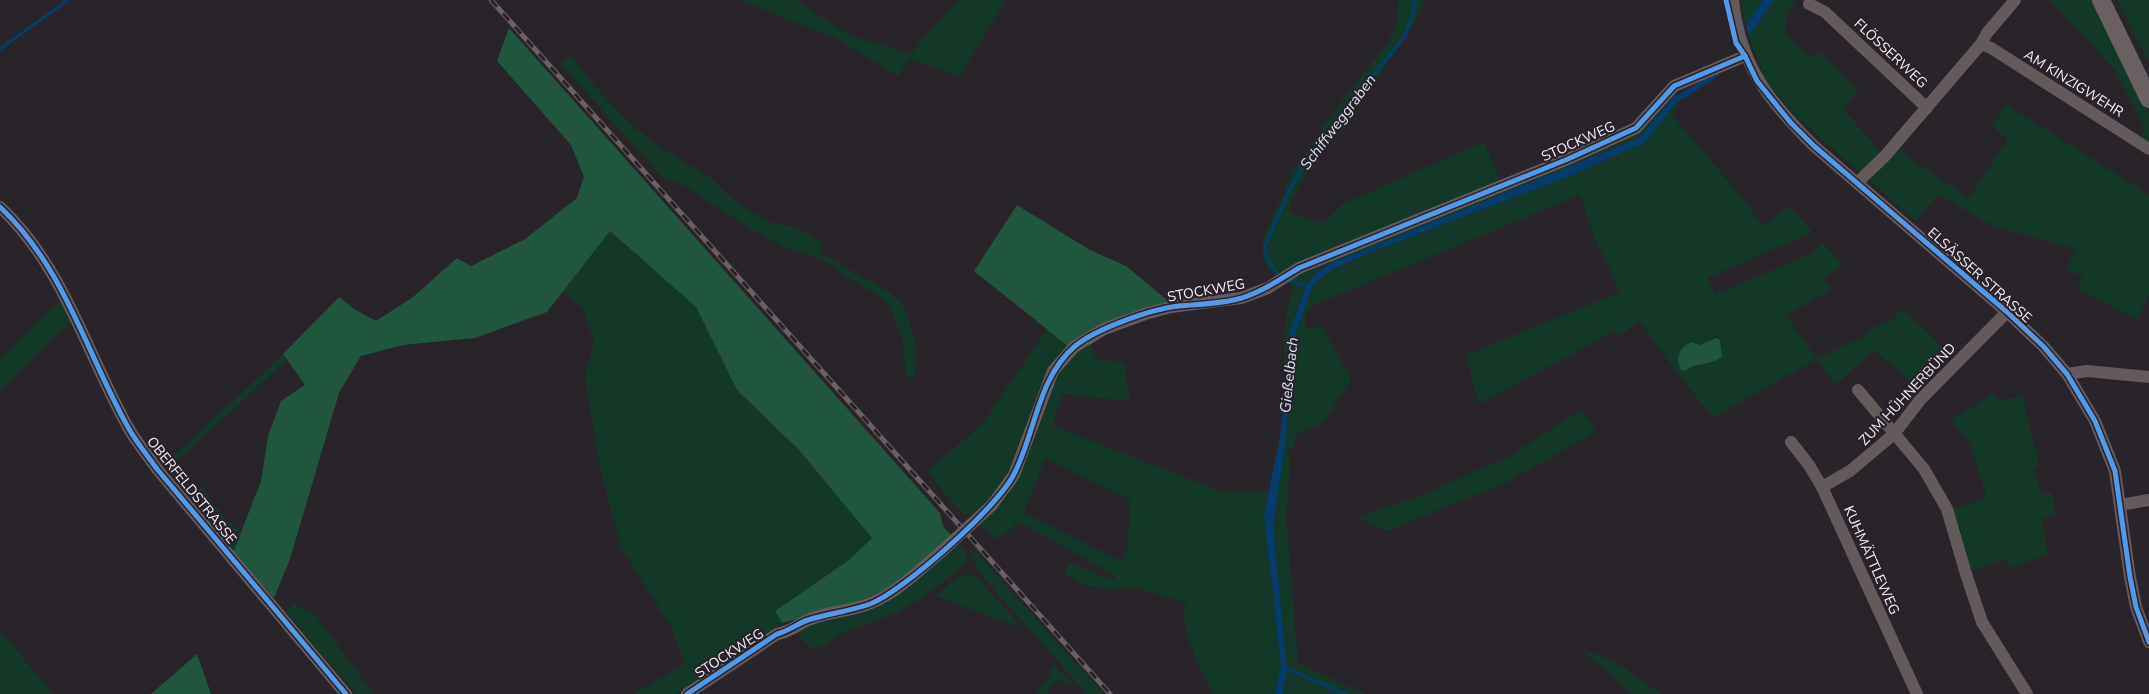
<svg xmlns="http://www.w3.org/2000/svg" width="2149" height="694" viewBox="0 0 2149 694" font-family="'Nunito Sans',sans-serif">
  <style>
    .green { fill: #133828; fill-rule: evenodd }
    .forest { fill: #20553e }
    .water { fill: #043d69 }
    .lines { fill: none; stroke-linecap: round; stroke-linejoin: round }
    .stream { stroke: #043d69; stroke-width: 3 }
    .minor { stroke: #645a5b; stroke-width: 12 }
    .highway { stroke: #6a6062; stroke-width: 18 }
    .rail-casing { stroke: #696063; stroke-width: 5 }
    .rail { stroke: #2a222b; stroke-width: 3; stroke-dasharray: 9; stroke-linecap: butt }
    .minor-bridge { stroke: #645a5b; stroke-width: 12 }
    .cycleway-casing { stroke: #2a222b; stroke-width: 8 }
    .cycleway { stroke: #5399e6; stroke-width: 5 }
    .labels { text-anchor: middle; stroke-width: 4.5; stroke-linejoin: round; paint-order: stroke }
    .street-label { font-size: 14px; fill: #f5eff5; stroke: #2a222b }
    .water-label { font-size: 15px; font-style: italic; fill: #d5e4f2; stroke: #2a222b }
  </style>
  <rect width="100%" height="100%" fill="#292429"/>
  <g class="green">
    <path d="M742,0H795L851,36L912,54L920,42L959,0H1005L960,76L909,59L898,76L834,37L780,17Z"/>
    <path d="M1399,0H1425C1398,63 1345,109 1310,168C1301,182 1291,196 1289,213L1324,223L1341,205L1484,142L1503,188L1565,165L1617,144L1640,131L1675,92L1677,95L1639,138L1322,267C1293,292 1290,336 1287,371C1280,346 1286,313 1293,288L1289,281L1269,270L1263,256V239L1293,172L1330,117L1388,42L1397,24Z"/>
    <path d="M1741,0H1763L1746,25L1741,9Z"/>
    <path d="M1774,0H1796L1787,15L1785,34L1813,58L1820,52L1859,89L1843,109L1884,155L1895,144L1916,163L1969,198L2008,139L1992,126L2007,105L2149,195V294L2138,320L2077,289L2083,277L2066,268L2077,249L1993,226L1938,194L1916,221L1794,115L1764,78L1749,36Z"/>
    <path d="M2050,0H2094L2149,113V149L2138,141L2145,129L2115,70Z"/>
    <path d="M2118,0H2149V62Z"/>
    <path d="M571,55L592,83L628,122L654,143L712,179L736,202L760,217L775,224L795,227L822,243L819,252L889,292L899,301L906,312L916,346L915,377L912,379L906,374L902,338L891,310L883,299L819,258L782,247L717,208L687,187L663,178L561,64Z"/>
    <path d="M1680,100L1672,115L1744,200L1762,226L1790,207L1812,231L1806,235L1707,278L1715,295L1812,253L1823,243L1843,265L1824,279L1831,289L1786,316L1817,359L1861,338L1884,321L1888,324L1903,309L1951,356L1918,390L1875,350L1835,385L1817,359L1713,417C1686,385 1662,354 1639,320L1620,336L1613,332L1479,404L1466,355L1620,292L1594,236L1580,195L1311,306L1305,316L1306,329L1322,326L1351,379L1323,423L1297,434L1294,441L1296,446L1288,449L1290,466L1286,517L1298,663L1365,694H1283L1287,669L1273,526L1286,436L1295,335L1313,285L1326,273L1384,247L1565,178L1644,143L1667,113ZM1713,339L1718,360L1687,368L1678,363L1679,353L1695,343L1700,345Z"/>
    <path d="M610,231L696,307L737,390L799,450L872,538L849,560L775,611L782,623L676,694H634L685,664L670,625L621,548L600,466L585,378L594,342L583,308L563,291Z"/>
    <path d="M63,298L73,320L0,391V359Z"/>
    <path d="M1047,329L1069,346L1088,335L1096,359L1124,362L1130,401L1062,394L1053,426L1220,491H1269L1264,515L1281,665L1275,694H1213C1204,674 1175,622 1187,603L1136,588L1109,590L1084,585L1064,574L1069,563L1114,580L1115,575L1018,521L1011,530L995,539L986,532L969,513L964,515L927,472L983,423ZM1045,458L1130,500L1128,548L1122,562L1024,513Z"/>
    <path d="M283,354L287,360L167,470L163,466Z"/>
    <path d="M1995,393L1998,401L2022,396L2039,466L2033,468L2041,493H2052L2056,514L2042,519L2048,555L2010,568L2006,559L1971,570L1953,509L1987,498L1970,444L1951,420Z"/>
    <path d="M1582,409L1596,432L1503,484L1387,531L1357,517L1425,495L1485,466L1500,462Z"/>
    <path d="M206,483L205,493L228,521L241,532L233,553L189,501Z"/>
    <path d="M955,541C963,547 967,553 967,563L922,598L895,613L840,634L822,646L811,648L800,637L799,629L802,627L857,611Z"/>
    <path d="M969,551H975L1104,694H1087L1081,687L986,581L978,570Z"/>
    <path d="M969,574L977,577L1022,628L935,596L957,578Z"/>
    <path d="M294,604L315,614L373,694H356L286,612Z"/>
    <path d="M0,631L53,694H0Z"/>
    <path d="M1579,647L1622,666L1661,694H1632Z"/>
    <path d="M1053,665L1075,687L1064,681H1055L1046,694H1037L1050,676Z"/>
  </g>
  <g class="forest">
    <path d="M509,28L940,513L943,526L951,535C935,549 919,568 900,580C865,604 822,612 782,623L775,611L849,560L872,538L799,450L737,390L696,307L610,231L547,312L475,338L403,345L361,356L339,393L290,559L274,598L233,553L261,481L268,436L281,401L305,385L283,354L339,297L354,309L376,321L413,297L457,258L471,266L525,239L577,198L584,177L571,145L497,61Z"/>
    <path d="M1017,205L1090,250L1126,266L1173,305L1069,347L974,271Z"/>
    <path d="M1716,338L1720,340L1722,356C1713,366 1695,362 1685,371L1681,370C1675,358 1679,348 1691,342L1700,345Z"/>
    <path d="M197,654L211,694H151Z"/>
  </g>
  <g class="water">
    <path d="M1763,0H1774L1749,36L1746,25Z"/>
    <path d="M1717,72L1720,75L1675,104L1644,143L1565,178L1384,247L1331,270L1313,285L1295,335L1285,447L1273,526L1287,669L1283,694H1275L1281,665L1264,515L1280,437L1291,327L1305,288L1317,272L1331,263L1639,138L1674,97Z"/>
  </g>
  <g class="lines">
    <g class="stream">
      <path d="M0,49L68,0"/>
      <path d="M1277,273L1267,259L1265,246L1288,193L1307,158L1405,36L1414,10V0"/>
      <path d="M1289,281L1310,286"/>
      <path d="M1287,669L1346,694"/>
    </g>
    <g class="minor">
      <path d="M1733,0C1740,66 1769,101 1814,146L2007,312L2043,346L2067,374L2095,421L2115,471L2130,577L2136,607L2149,642"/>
      <path d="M1809,4L1825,12L1927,108"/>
      <path d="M1981,44L1987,33L2015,0"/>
      <path d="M1858,182L1885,156L1981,44L1991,48L2149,149"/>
      <path d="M0,207C65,268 86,353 129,429C137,443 148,456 157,469L346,694"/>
      <path d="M2067,374L2087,371L2149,377"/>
      <path d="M1858,390L1924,469L1947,509L1966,574L1982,622L2027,694"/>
      <path d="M1791,442L1809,465L1822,487L1917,694"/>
      <path d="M1822,487L1850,471L1894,434L1920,400L2007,312"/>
      <path d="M992,505L1014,475L1053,371L1074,347L1104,329L1145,314L1171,307L1241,298L1268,288L1299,268L1568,159L1636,128L1674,86L1745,56"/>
      <path d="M2120,505L2149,500"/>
      <path d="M687,694L777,634C790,632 797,625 808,620C828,611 851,612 871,603C898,592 919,570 942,551"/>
    </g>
    <path class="highway" d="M2101,0L2149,99"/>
    <defs>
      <path id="rail" d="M491,0L1110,694"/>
    </defs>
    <use href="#rail" class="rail-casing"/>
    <use href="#rail" class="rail"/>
    <path class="minor-bridge" d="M942,551L992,505"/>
    <defs>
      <g id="cycleway">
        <path d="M1726,0L1736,43L1745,56L1757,81L1791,123L1814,146L2007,312L2043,346L2067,374L2095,421L2115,471L2130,577L2136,607L2149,642"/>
        <path d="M0,207C65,268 86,353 129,429C137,443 148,456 157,469L346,694"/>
        <path d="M687,694L777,634C790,631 799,622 811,619C831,613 851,611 870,604C905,590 995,509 1013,476C1035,436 1037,379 1074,347C1095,329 1151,309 1179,306C1199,304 1222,304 1242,298C1263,291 1281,279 1299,268L1568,159L1636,128L1674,86L1745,56"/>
      </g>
    </defs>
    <use href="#cycleway" class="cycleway-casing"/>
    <use href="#cycleway" class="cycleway"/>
  </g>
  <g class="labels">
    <g class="street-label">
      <text transform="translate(1891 53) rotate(43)" y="5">FLÖSSERWEG</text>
      <text transform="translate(2074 83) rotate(32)" y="5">AM KINZIGWEHR</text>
      <text transform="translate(1578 141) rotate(-24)" y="5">STOCKWEG</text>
      <text transform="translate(1980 275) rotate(42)" y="5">ELSÄSSER STRASSE</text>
      <text transform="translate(1206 290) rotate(-10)" y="5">STOCKWEG</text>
      <text transform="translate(1907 394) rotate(-47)" y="5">ZUM HÜHNERBÜND</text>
      <text transform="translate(192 490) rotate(51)" y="5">OBERFELDSTRASSE</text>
      <text transform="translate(1872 560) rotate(66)" y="5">KUHMÄTTLEWEG</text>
      <text transform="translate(729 653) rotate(-33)" y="5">STOCKWEG</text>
    </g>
    <g class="water-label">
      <text transform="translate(1338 122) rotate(-53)" y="5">Schiffweggraben</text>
      <text transform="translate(1289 375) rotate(-84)" y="5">Gießelbach</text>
    </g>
  </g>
</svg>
